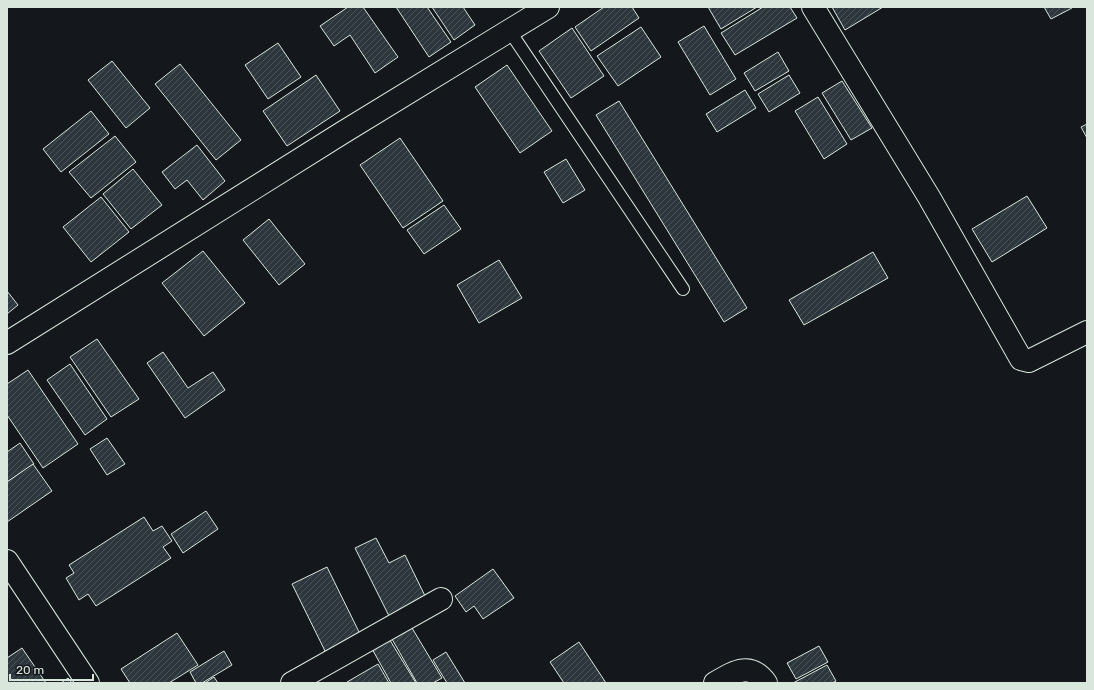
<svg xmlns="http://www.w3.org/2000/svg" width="1094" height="690" viewBox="0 0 1094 690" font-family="Rubik,sans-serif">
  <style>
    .building { fill: url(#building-hatch); stroke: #d8e6dc }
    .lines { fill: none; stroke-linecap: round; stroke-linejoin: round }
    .lane-casing { stroke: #d8e6dc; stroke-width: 14 }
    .street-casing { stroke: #d8e6dc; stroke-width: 24 }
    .lane { stroke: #14181c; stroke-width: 12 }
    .street { stroke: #14181c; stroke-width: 22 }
  </style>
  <defs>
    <pattern id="building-hatch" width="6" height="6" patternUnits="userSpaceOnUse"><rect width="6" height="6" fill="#2c363c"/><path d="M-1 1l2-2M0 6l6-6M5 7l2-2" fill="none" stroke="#4a5358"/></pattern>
  </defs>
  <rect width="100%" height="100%" fill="#14181c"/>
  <g class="building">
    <path d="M348,7H363L398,57L375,73L350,35L334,46L320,26Z"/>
    <path d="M396,7H427L451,42L429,57Z"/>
    <path d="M432,7H463L475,25L454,40Z"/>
    <path d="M604,7H632L639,18L591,51L575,27Z"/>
    <path d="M708,7H757L721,29Z"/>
    <path d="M763,7H790L797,18L735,55L721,33Z"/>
    <path d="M832,7H883L845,30Z"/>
    <path d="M1044,7H1072V8L1051,19Z"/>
    <path d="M704,26L736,79L710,95L678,42Z"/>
    <path d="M641,27L661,57L618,86L597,56Z"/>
    <path d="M572,28L604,76L571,98L539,51Z"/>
    <path d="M278,43L301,77L268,99L245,65Z"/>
    <path d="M778,52L789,71L755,91L744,73Z"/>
    <path d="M112,61L150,108L126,128L88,80Z"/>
    <path d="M180,64L241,140L216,160L155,84Z"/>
    <path d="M507,65L552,131L520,153L475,87Z"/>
    <path d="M316,75L340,111L287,146L263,111Z"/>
    <path d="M789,75L800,93L769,112L758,94Z"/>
    <path d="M842,81L872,128L851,140L822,93Z"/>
    <path d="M745,90L756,108L717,132L706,114Z"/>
    <path d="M818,97L847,144L824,159L795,111Z"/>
    <path d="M619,101L747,308L724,322L596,115Z"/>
    <path d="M91,111L109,134L61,172L43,149Z"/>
    <path d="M1087,124V138L1081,127Z"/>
    <path d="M115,136L136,162L91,198L69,172Z"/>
    <path d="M400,138L443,201L403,228L360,165Z"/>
    <path d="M197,145L225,181L203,200L187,180L175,189L162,172Z"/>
    <path d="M566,159L585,190L563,203L544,172Z"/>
    <path d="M133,169L162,205L131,229L103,194Z"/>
    <path d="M1027,196L1047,228L992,262L972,229Z"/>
    <path d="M101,197L129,232L91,262L63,227Z"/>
    <path d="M444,205L461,229L424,254L407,230Z"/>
    <path d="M269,219L305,264L279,285L243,240Z"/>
    <path d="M203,251L245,303L204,336L162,283Z"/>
    <path d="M873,252L888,278L804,325L789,300Z"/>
    <path d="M499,260L522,298L479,323L457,285Z"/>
    <path d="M7,291L18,305L7,314Z"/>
    <path d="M97,339L139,399L111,417L70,357Z"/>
    <path d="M163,352L188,388L213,372L225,390L185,418L147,363Z"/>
    <path d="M70,364L107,419L85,435L47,380Z"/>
    <path d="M28,370L78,444L43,468L7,415V384Z"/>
    <path d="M107,438L125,464L107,475L90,449Z"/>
    <path d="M20,443L34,464L7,482V452Z"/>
    <path d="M33,464L52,491L7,522V482Z"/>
    <path d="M206,511L218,529L183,553L171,534Z"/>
    <path d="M144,517L153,531L162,526L172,541L163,547L171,558L96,606L88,594L79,600L66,578L74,573L69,565Z"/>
    <path d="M376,538L389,563L405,555L428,602L391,620L355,548Z"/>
    <path d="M327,567L363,640L328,657L292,584Z"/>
    <path d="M493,569L514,598L483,619L474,606L466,612L455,596Z"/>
    <path d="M412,628L442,678L433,683H417L392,639Z"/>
    <path d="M177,633L198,665L169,683H130L121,669Z"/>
    <path d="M388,637L416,683H391L371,647Z"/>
    <path d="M579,642L606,683H564L550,662Z"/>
    <path d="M819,646L828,662L796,679L787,663Z"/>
    <path d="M22,648L46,683H7V658Z"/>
    <path d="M224,651L232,665L202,683H196L190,672Z"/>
    <path d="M446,652L465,683H447L433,660Z"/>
    <path d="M378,664L389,683H348L347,682Z"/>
    <path d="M827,665L836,681L832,683H793Z"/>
    <path d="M214,677L218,683H205Z"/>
    <path d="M68,678L72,683H61Z"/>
  </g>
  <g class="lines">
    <defs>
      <path id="lane" d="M509,30L683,289"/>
      <g id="street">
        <path d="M813,7L929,197L1021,359L1029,361L1087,332"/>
        <path d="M7,343L342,133L548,7"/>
        <path d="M7,561L88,683"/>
        <path d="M292,683L441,599"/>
        <path d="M715,683C734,672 750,661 766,683"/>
      </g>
    </defs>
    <use href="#lane" class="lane-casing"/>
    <use href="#street" class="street-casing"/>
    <use href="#lane" class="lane"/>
    <use href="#street" class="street"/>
  </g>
  <rect width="1094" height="690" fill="none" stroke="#d8e6dc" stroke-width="16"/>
  <path d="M10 674v6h83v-6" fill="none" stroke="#d8e6dc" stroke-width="2"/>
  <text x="16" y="674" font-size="12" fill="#d8e6dc" stroke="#14181c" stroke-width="3" paint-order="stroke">20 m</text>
</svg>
